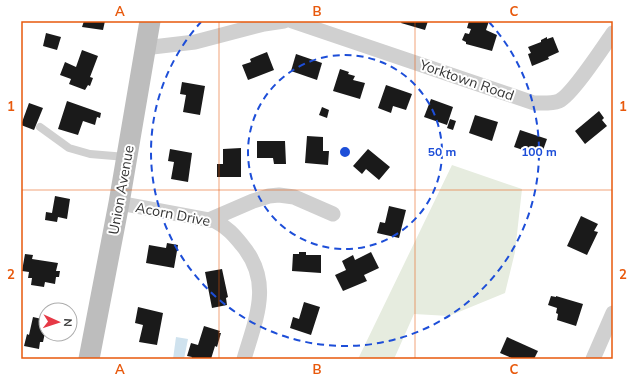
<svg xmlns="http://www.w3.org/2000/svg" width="634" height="380" viewBox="0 0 634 380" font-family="Mulish,sans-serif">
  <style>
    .green { fill: #e6ecdf }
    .water { fill: #cfe2ee }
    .building { fill: #1a1a1a }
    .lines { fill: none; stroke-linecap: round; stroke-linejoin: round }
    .lane { stroke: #d0d0d0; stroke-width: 8 }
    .street { stroke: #d0d0d0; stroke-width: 15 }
    .secondary { stroke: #bdbdbd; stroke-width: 21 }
    .grid { fill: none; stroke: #e8590c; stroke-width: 1; stroke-opacity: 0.55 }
    .ring { fill: none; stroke: #1d4ed8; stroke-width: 2; stroke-dasharray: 7 5 }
    .labels { text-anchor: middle; stroke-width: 4; stroke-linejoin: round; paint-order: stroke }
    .street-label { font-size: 14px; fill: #333; stroke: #fff }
    .centre { fill: #1d4ed8; stroke: #fff; stroke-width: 2 }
    .ring-label { font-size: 12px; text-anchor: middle; font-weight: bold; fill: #1d4ed8; stroke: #fff; stroke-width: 4; stroke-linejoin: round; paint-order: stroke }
    .neatline { fill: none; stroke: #e8590c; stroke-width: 1.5 }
    .grid-label { font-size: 13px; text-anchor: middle; font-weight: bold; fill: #e8590c }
  </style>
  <rect width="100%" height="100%" fill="#fff"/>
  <path class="green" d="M452,165L522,189L515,252L505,293L449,316L414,314L394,359H358Z"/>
  <path class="water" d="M176,337L188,339L184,359H173Z"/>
  <g class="building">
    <path d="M84,21H105L103,30L82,27Z"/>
    <path d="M402,21H428L425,30L401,23Z"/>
    <path d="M469,21H489L486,30L497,35L492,51L466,44V42L462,40L465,33L469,34L471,29L467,28Z"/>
    <path d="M46,33L61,37L57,50L43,46Z"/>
    <path d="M547,37V39L553,37L559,52L548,57L549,59L532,66L528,54L531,53L528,47L541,42V40Z"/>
    <path d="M82,50L98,56L90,77L93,78L90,86L88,85L85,90L69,84L71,79L60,75L65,62L76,67Z"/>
    <path d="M267,52L274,70L248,80L242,65L251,62L250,59Z"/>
    <path d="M296,54L322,63L317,80L291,71Z"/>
    <path d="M340,69L349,72L348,74L355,76L353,80L365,83L360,99L333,91Z"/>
    <path d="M182,82L205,86L200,115L183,112L186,95L180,94Z"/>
    <path d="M386,85L412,94L406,110L393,106L391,113L378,108Z"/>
    <path d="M431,99L453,107L447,125L424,117Z"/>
    <path d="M67,101L101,113L100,118L97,117L95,125L83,121L78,135L58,129Z"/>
    <path d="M29,103L43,108L34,130L21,125Z"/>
    <path d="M322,107L329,110L327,118L319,115Z"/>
    <path d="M599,111L604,118L602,120L607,126L585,144L575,131Z"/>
    <path d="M475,115L498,122L492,141L469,133Z"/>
    <path d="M450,119L456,121L453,130L447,128Z"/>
    <path d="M520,130L547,139L541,156L514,147Z"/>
    <path d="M307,136L323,137V151H329L328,165L305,163Z"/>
    <path d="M257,141H285L286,164H274L273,158H257Z"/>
    <path d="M241,148V177H217V164H223V149Z"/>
    <path d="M170,149L192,153L188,182L171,179L174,162L168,161Z"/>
    <path d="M368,149L390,167L379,180L366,169L362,174L353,166Z"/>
    <path d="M55,196L70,199L67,219L58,217L57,222L45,220L46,212L52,213Z"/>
    <path d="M389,206L406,210L399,238L377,233L380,222L385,223Z"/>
    <path d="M581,216L598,224L594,231L598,232L587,255L567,246Z"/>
    <path d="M167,243L178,245L174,268L146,263L149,245L166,248Z"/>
    <path d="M299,252H306V255H321V273L292,271L293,254H299Z"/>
    <path d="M371,252L379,268L364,275L367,281L343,291L335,275L346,270L342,261L353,255L355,260Z"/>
    <path d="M25,254L33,255L32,259L58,263L56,271H60L59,277H56L55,284L45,282L44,287L31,285L32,278H28L29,272L22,271Z"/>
    <path d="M222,269L228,297L226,298L227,305L212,308L205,272Z"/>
    <path d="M551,296L556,297V296L583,304L576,326L557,320L558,314L556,313L557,308L548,305Z"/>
    <path d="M304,302L320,307L311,335L290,328L293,317L299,319Z"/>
    <path d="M138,307L163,313L157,345L139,342L143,325L135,323Z"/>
    <path d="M33,317L46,320V328L43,342H40L39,349L24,346L27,334L29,335Z"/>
    <path d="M204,326L220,331L219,333H221L217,347L215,346L211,359H191L192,357L187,356L191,343L198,345Z"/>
    <path d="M507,337L538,351L534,359H514L500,353Z"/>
  </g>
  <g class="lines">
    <path class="lane" d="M40,127L69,148L90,154L126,157"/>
    <g class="street">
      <path d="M292,21L534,103C543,103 551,104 559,101C572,95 604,46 613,33"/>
      <path d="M144,48L195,42L264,24L284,21"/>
      <path d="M119,203L215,221C227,227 234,235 242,245C273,282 256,318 244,359"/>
      <path d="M209,220L253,201L269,196L279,195L294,197L333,214"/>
      <path d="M593,359L613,313"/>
    </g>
    <path class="secondary" d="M89,359L119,203L150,21"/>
  </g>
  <path class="grid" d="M219,21V359M415,21V359M21,190H613"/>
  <g class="ring">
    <circle cx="345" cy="152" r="97"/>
    <path d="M489 22A194 194 0 1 1 201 22"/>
  </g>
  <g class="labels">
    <g class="street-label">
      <text transform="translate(467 80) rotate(19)" y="5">Yorktown Road</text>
      <text transform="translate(121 190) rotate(-80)" y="5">Union Avenue</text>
      <text transform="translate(173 214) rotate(11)" y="5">Acorn Drive</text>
    </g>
  </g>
  <circle cx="345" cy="152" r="6" class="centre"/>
  <g class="ring-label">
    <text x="442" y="156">50 m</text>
    <text x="539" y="156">100 m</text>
  </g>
  <rect width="634" height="380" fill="none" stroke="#ffffff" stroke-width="44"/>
  <g transform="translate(58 322) rotate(93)"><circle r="19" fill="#ffffff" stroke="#adadad"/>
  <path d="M0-3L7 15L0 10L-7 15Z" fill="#e63946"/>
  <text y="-6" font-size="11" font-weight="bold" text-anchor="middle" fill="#333333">N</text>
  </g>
  <rect x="22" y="22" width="590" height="336" class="neatline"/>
  <g class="grid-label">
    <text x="120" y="16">A</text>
    <text x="317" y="16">B</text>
    <text x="514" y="16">C</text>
    <text x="11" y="111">1</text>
    <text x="623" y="111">1</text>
    <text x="11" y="279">2</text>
    <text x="623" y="279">2</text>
    <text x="120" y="374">A</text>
    <text x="317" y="374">B</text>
    <text x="514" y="374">C</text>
  </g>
</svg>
